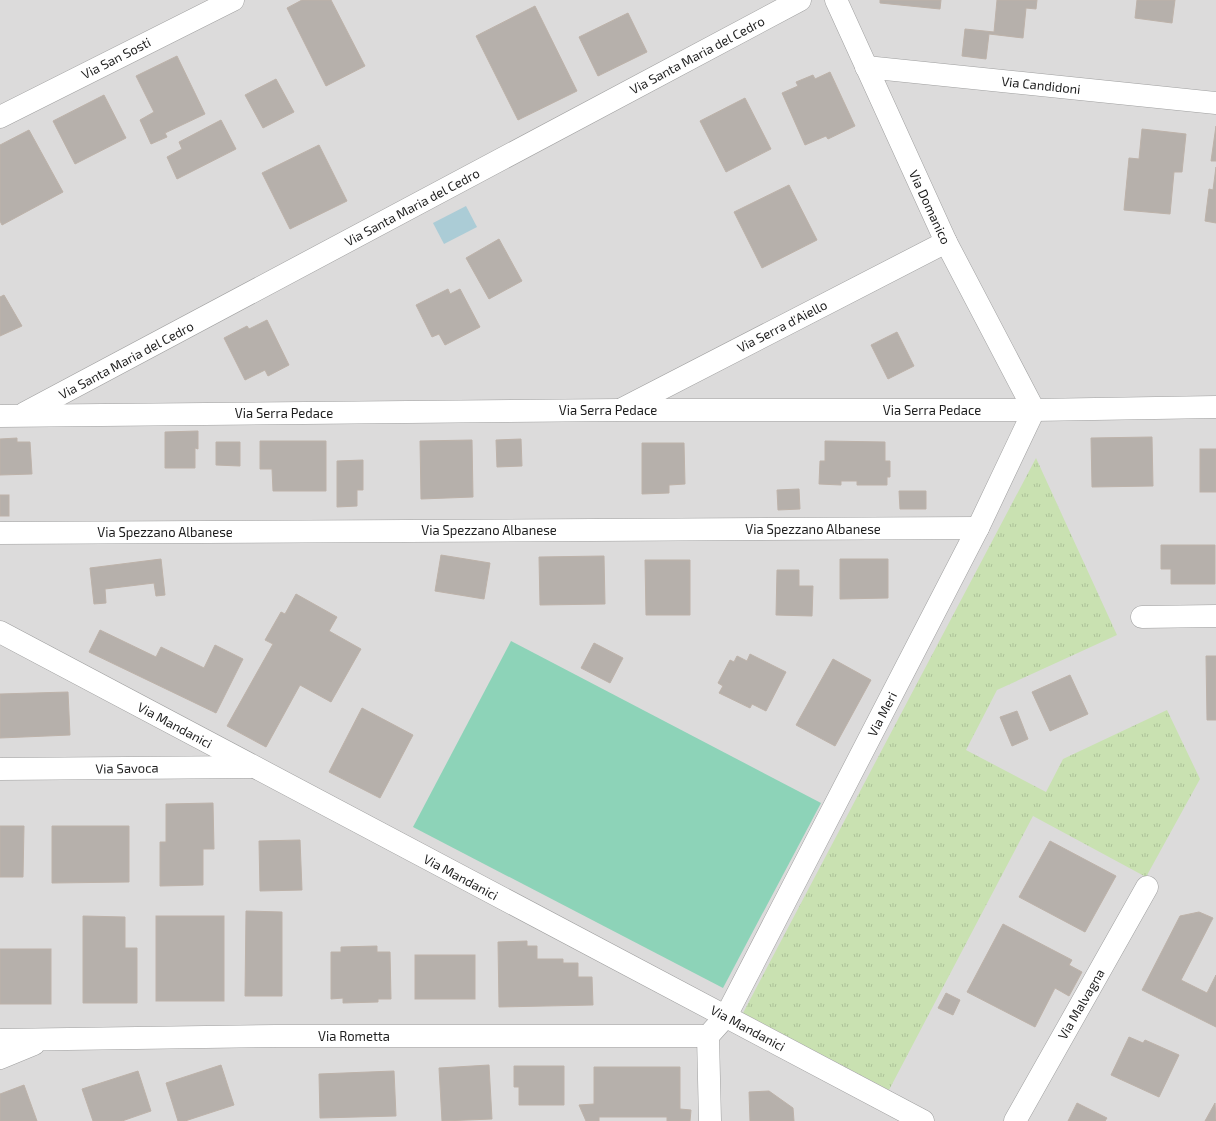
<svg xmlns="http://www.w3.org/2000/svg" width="1216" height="1121" viewBox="0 0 1216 1121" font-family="'Exo 2',sans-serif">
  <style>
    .residential { fill: #dcdbdb }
    .grass { fill: url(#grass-tufts) }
    .pitch { fill: #8dd3b8 }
    .water { fill: #abccd6 }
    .building { fill: #b6b0ab; stroke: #bdb2a9 }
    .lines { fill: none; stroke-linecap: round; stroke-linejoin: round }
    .minor-casing { stroke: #9f9f9f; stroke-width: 23 }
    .minor { stroke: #fff; stroke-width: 22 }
    .labels { text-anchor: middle; stroke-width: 3; stroke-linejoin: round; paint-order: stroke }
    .street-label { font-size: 13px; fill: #1e1e1e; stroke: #fff }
  </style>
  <defs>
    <pattern id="grass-tufts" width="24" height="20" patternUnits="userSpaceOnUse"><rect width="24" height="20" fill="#c9e1b1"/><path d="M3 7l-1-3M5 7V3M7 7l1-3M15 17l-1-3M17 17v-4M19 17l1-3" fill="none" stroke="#acc198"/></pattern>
  </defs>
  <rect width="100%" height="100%" fill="#edebe5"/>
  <rect class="residential" x="0" y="0" width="1216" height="1121"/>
  <path class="grass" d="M1036,458L1117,635L997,690L966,750L1046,792L1063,759L1167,710L1200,779L1146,877L1033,816L889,1090L743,1013Z"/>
  <path class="pitch" d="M511,641L821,803L723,988L413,827Z"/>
  <path class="water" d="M466,206L477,227L444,244L433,223Z"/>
  <g class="building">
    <path d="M302,0H331L365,66L326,86L287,8Z"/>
    <path d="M880,0H941L940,9L880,3Z"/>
    <path d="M997,0H1037L1036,9L1026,8L1023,38L989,34L986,59L962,56L965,29L994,32Z"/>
    <path d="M1137,0H1175L1172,23L1135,18Z"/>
    <path d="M535,6L577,91L518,120L476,36Z"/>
    <path d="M628,13L647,52L598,76L579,37Z"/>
    <path d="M177,56L205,114L165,133L167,137L151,144L140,120L154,112L136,76Z"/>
    <path d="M830,72L855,126L828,139L826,136L805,145L782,93L798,86L796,82L813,75L815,79Z"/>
    <path d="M276,79L294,112L263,128L245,95Z"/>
    <path d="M104,95L126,138L75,164L53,121Z"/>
    <path d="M745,98L771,149L726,172L700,121Z"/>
    <path d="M221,120L236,149L177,179L167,157L182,149L179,142Z"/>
    <path d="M1216,126V161H1211Z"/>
    <path d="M1142,129L1186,134L1182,172H1174L1170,214L1124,210L1129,158L1139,159Z"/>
    <path d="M29,130L63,192L2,225L0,221V145Z"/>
    <path d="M319,145L347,201L290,229L262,173Z"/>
    <path d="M1216,167V223L1205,221L1209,189L1213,190Z"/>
    <path d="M789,185L817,240L762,268L734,212Z"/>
    <path d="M499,239L522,281L489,299L466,258Z"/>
    <path d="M448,289L450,294L460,289L480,327L445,345L439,334L432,337L416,305Z"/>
    <path d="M4,295L22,326L0,336V297Z"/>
    <path d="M267,320L289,365L268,376L265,370L245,380L224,338L247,326L249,329Z"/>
    <path d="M897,332L914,366L888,379L871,345Z"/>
    <path d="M198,431V449L195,448V468H165V432Z"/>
    <path d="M1152,437L1153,486L1092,487L1091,438Z"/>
    <path d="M17,438V442H30L32,474L0,475V439Z"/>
    <path d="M521,439L522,466L497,467L496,440Z"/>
    <path d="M472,440L473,497L421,499L420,441Z"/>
    <path d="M260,441H326V491H273L272,469H260Z"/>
    <path d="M825,441L885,442V461H890V477H887V485H857V481H841V485L819,484L820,461H825Z"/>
    <path d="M216,442H240V466L216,465Z"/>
    <path d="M642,443H684L685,484L669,485V493L642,494Z"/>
    <rect x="1200" y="449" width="16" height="43"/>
    <path d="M363,460V490H357V506L337,507V461Z"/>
    <path d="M799,489L800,509L778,510L777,490Z"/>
    <path d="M899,491H926V509H900Z"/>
    <rect x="0" y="495" width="9" height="21"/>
    <path d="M1161,545H1215V584H1171V569H1161Z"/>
    <path d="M441,555L490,563L484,599L435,591Z"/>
    <path d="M604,556L605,604L540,605L539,557Z"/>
    <path d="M161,559L165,595L156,596L154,583L105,589L106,603L94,604L90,568Z"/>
    <path d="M840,559H888V598L840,599Z"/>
    <path d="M645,560H690V615H646Z"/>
    <path d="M777,570H799V586H813L812,616L776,615Z"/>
    <path d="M296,594L337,617L329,631L361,649L331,702L300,685L266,747L227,726L273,644L265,640L281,612L285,614Z"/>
    <path d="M100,630L156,657L161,647L204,668L215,645L243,659L216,713L89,652Z"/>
    <path d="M594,643L623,658L610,683L581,668Z"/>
    <path d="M750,654L786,672L766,711L752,704L750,708L719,693L723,686L718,683L730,660L734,662L737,656L747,661Z"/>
    <path d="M1206,656H1216V720H1207Z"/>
    <path d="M833,659L871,680L835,746L796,725Z"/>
    <path d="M1070,675L1088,714L1050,731L1032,692Z"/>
    <path d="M68,692L70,735L0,738V694Z"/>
    <path d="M362,708L413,735L380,798L329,772Z"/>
    <path d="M1017,711L1028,739L1012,746L1000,717Z"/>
    <path d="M213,803L214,849H203V885L160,886V842H166V804Z"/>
    <path d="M0,826H24L23,877H0Z"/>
    <path d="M52,826H129V882L52,883Z"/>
    <path d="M300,840L302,890L260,891L259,841Z"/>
    <path d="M1050,841L1116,876L1085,932L1019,897Z"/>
    <path d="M246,911L282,912V996H245Z"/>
    <path d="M1199,912L1213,918L1181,980L1207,993L1216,975V1027L1142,990L1180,916Z"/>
    <path d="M83,916L125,917V948H137V1003H83Z"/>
    <rect x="156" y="916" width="68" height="85"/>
    <path d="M1003,924L1072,960L1069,965L1082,972L1069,996L1055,988L1035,1027L967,992Z"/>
    <path d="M527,941V946H537V959H563V963H578V977H592L593,1005L499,1007L498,942Z"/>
    <path d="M377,946V952H390L391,999H378V1002L343,1003V998L331,999V952H341V947Z"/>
    <rect x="0" y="949" width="51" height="55"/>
    <rect x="415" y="955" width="60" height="44"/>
    <path d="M946,993L960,1000L953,1015L938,1008Z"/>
    <path d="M1129,1037L1143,1043L1145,1040L1179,1055L1159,1097L1111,1075Z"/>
    <path d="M221,1065L234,1105L185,1121H178L166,1083Z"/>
    <path d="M489,1065L492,1119L442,1121L439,1068Z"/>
    <path d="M514,1066H564V1105H519V1087H514Z"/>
    <path d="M594,1067H680V1109L691,1110L690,1121H667V1117H599V1121H586L579,1105L594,1104Z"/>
    <path d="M138,1071L151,1111L122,1121H93L82,1089Z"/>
    <path d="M394,1071L396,1116L320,1118L319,1074Z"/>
    <path d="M24,1085L37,1121H0V1094Z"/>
    <path d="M769,1091L793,1108L794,1121H750L749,1092Z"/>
    <path d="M1077,1103L1107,1118L1105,1121H1068Z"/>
    <path d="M1215,1103L1216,1121H1205Z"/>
  </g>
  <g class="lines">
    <defs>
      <g id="minor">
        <path d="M866,67L1216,103"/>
        <path d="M0,117L233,0"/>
        <path d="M622,409L946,242"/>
        <path d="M25,413L800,0"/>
        <path d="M0,416L619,410H1034L1216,407"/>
        <path d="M0,533L978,528"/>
        <path d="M1142,617L1216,616"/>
        <path d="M0,632L923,1121"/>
        <path d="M0,769L251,767"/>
        <path d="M0,1040L276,1036H708"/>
        <path d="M0,1058L34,1044"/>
        <path d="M710,1121L708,1036L726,1016L978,528L1034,410L946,242L836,0"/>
        <path d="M1015,1121L1147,887"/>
      </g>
    </defs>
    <use href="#minor" class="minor-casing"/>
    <use href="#minor" class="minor"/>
  </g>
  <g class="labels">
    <g class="street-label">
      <text transform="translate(697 55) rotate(-28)" y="5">Via Santa Maria del Cedro</text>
      <text transform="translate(116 58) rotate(-27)" y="5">Via San Sosti</text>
      <text transform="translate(1041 85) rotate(6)" y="5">Via Candidoni</text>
      <text transform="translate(412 207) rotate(-28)" y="5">Via Santa Maria del Cedro</text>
      <text transform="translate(930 207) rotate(65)" y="5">Via Domanico</text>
      <text transform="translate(782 326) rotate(-27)" y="5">Via Serra d'Aiello</text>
      <text transform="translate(126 360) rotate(-28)" y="5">Via Santa Maria del Cedro</text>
      <text x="608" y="415">Via Serra Pedace</text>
      <text x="932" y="415">Via Serra Pedace</text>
      <text x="284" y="418">Via Serra Pedace</text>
      <text x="813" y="534">Via Spezzano Albanese</text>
      <text x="489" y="535">Via Spezzano Albanese</text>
      <text x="165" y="537">Via Spezzano Albanese</text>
      <text transform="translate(882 714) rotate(-63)" y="5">Via Meri</text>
      <text transform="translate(175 725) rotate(28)" y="5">Via Mandanici</text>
      <text transform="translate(127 768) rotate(-1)" y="5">Via Savoca</text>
      <text transform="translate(461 877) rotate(28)" y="5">Via Mandanici</text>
      <text transform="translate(1081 1004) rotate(-60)" y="5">Via Malvagna</text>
      <text transform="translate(748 1028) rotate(28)" y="5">Via Mandanici</text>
      <text x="354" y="1041">Via Rometta</text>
    </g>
  </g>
</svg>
